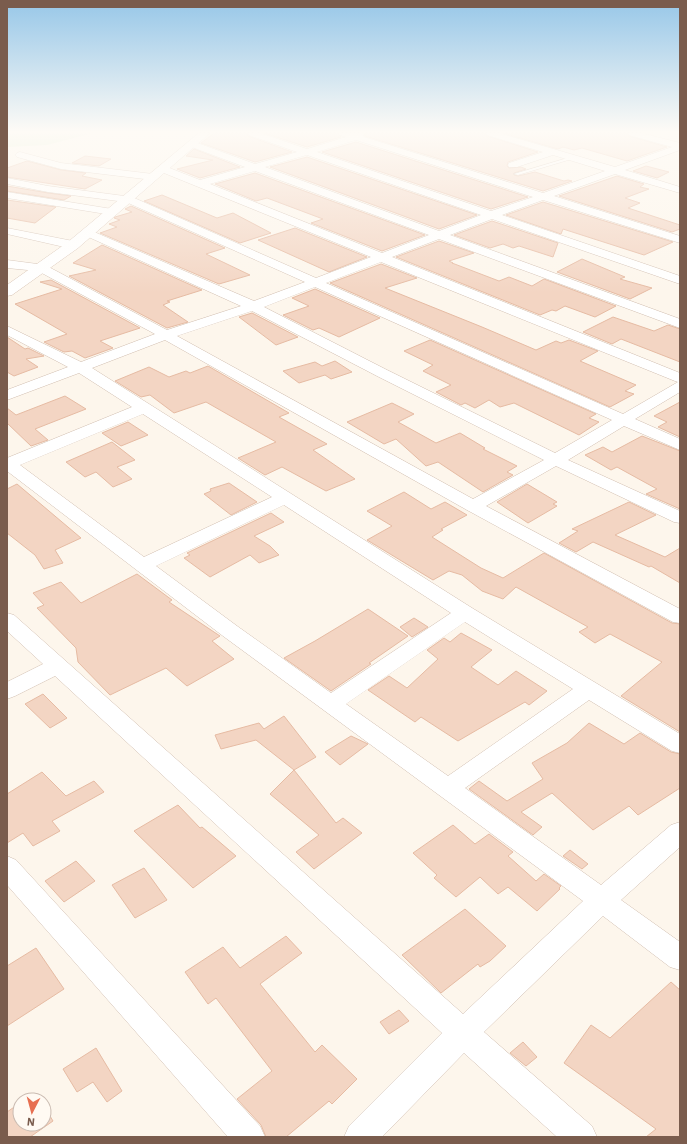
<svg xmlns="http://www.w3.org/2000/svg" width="687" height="1144" viewBox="0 0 687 1144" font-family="'IBM Plex Sans',sans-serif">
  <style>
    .green { fill: #d8ecc9 }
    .building { fill: #f3d5c3; stroke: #e6bba3 }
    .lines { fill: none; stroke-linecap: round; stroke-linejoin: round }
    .lane-casing { stroke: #d1beb0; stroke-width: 1 }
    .street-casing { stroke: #d1beb0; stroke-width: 1 }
    .secondary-casing { stroke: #d6c0b0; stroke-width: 1 }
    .lane { fill: #fff; fill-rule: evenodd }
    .street { fill: #fff; fill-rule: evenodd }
    .secondary { fill: #fff; fill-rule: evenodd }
  </style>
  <rect width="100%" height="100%" fill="#fdf6ec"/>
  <path class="green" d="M7,133H93L47,145L7,147Z"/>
  <g class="building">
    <path d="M214,133H247L248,136L292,152L255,162L201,143Z"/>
    <path d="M264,133H338L341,137L307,147Z"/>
    <path d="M364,133H485L487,136L538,152L508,162L507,166L509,168L521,167L526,169L514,173V175L518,176L535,172L564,181L568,180L572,181L543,191L365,136Z"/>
    <path d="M503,133H627L629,136L667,147L627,161L582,148L574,150L563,147L558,149Z"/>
    <path d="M356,142L528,197L491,209L322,152Z"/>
    <path d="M194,149L240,167L200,178L177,169L213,160L186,156Z"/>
    <path d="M85,156L111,159L99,166L72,163Z"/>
    <path d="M307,157L477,215L439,229L270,167Z"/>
    <path d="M27,161L61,170L86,173L82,176L102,180L85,189L7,177V168Z"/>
    <path d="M646,166L669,172L657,178L633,171Z"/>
    <path d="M255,173L425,235L382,251L311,223L323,219L267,198L256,201L215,184Z"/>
    <path d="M617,176L644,184L640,187L649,189L625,198L640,203L628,208L680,225V229L672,232L559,196Z"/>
    <path d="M7,186L48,193L71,196L64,200L7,191Z"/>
    <path d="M162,195L217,218L233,213L271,233L240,243L144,201Z"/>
    <path d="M7,200L56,207L35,223L7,218Z"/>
    <path d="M543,202L673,242L644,255L563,229L561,234L506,215Z"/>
    <path d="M131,206L225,248L206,254L250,275L219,284L100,233L117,227L109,224L120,220L114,218L115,217L132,212L125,209Z"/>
    <path d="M492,221L558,243L553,257L519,246L513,248L503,244L490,248L454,235Z"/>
    <path d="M295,228L367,257L329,272L258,240Z"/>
    <path d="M439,241L474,253L449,261L453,263H452L499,281L509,277L532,286L544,279L616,306L595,317L565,306L556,311L552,310L540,315L396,257Z"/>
    <path d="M102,245L202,290L167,301L170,302L163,305L188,322L167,328L69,276L96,270L73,263Z"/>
    <path d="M582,259L625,277L620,279L652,288L630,299L557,272Z"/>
    <path d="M381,264L417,278L385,288L482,327L536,350L556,341L561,343L569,340L598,351L580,361L636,385L625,391L634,394L610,407L330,283Z"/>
    <path d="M51,280L140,328L100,341L113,348L85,358L72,351L64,352L44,342L67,334L15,304L62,289L40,282Z"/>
    <path d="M315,289L380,318L339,337L319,328L313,330L283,315L309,306L292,298Z"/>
    <path d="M252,313L298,337L276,345L239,317Z"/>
    <path d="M613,317L654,331L668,325L680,329V362L621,339L612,344L583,332Z"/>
    <path d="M7,337L25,349L28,348L44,356L26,359L38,367L14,376L7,372Z"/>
    <path d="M430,340L596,414L589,418L599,422L579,435L514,403L500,407L489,400L475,408L465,403L461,405L436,392L451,385L423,371L433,365L404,351Z"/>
    <path d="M335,361L352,372L331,379L325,375L299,383L283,371L315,362L322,366Z"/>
    <path d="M208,366L289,413L279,417L327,444L313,450L355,479L326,491L282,467L265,475L238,458L276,442L206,402L174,413L150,395L141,397L115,381L149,367L169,377L186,371L190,373Z"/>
    <path d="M65,396L86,409L35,429L48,440L31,446L7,423V408L16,415Z"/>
    <path d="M680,402V437L658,427L667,422L654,416Z"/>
    <path d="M392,403L414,414L398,422L436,443L460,433L485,448L483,449L517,466L507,472L513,475L483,492L438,462L426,466L396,439L384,444L347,422Z"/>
    <path d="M128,422L148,435L121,446L102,433Z"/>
    <path d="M642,436L680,451V509L646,494L657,489L617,467L611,470L585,455L603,447L612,452Z"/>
    <path d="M112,442L135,460L117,467L132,479L113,487L96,472L85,477L66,462Z"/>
    <path d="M229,483L257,502L231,515L204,494L211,491L210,489Z"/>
    <path d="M17,484L81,538L55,550L63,563L44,569L35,555L7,533V489Z"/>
    <path d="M527,484L557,502L553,504L557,506L528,523L497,502Z"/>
    <path d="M404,492L431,509L445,502L467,515L441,529L443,530L432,537L481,568L503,578L544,553L672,623L680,624V732L621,696L662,662L610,634L595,643L579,632L588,627L516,587L503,599L482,591L462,575L449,571L433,580L367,540L392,526L367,511Z"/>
    <path d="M629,502L656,515L615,535L665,557L680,548V583L651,566L649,567L593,542L576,552L559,543L578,531L572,529Z"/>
    <path d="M271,513L284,522L254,536L270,546L279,555L259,563L250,555L210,577L184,558L190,555L187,553Z"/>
    <path d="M137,574L172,600L169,602L220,636L212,641L234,659L187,686L166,668L110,695L78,662L76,648L37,608L44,605L33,593L61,582L81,603Z"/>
    <path d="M368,609L408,636L369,663L371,664L331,691L284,658L315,641Z"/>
    <path d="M414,618L428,627L412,637L400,627Z"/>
    <path d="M461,633L492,650L471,667L498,685L516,671L547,691L529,705L525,702L458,741L421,717L415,722L368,690L389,676L407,688L438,659L427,650L444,638L450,642Z"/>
    <path d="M43,694L67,718L50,728L25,704Z"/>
    <path d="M284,716L316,757L294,770L256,740L221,749L215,735L259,723L264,729Z"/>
    <path d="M589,723L624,744L640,733L671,752L680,754V788L638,815L629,806L593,830L552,793L521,812L542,827L533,835L469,789L479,781L507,801L543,779L532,763L567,743Z"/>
    <path d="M351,736L368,744L340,765L325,752Z"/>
    <path d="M294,770L336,823L343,818L362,833L314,869L296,852L319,835L270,794Z"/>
    <path d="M42,772L66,796L94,781L104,792L52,821L60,831L33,846L23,833L7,843V794Z"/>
    <path d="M178,805L200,828L202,827L236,856L193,888L134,831Z"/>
    <path d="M453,825L475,844L489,834L513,852L508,856L536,881L544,874L561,886L559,888L560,889L537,911L508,887L498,894L480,877L456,897L434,878L437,875L413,853Z"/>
    <path d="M570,850L588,864L582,869L563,856Z"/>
    <path d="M76,861L95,881L64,902L45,881Z"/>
    <path d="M144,868L167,900L135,918L112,885Z"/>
    <path d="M465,909L506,946L490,961L480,967L478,964L441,993L402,955Z"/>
    <path d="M286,936L302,953L260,984L315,1052L322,1045L357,1079L332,1104L329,1101L286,1137H266L261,1125L237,1099L272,1071L216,998L208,1004L185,972L223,947L240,968Z"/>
    <path d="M36,948L64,989L7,1026V966Z"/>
    <path d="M671,982L680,990V1137H646L656,1129L564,1063L591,1025L610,1038Z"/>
    <path d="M399,1010L409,1021L389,1034L380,1022Z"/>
    <path d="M523,1042L537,1057L526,1066L510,1053Z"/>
    <path d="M96,1048L122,1091L107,1102L93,1082L77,1092L63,1069Z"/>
    <path d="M20,1103V1124H44V1106L53,1121L30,1137H7V1112Z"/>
  </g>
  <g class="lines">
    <defs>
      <path id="lane" d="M571,157L575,158L518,175L514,174Z"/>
      <g id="street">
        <path d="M248,133H260L307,149L346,137L340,135L339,133H360L363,134L364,137L543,193L605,171L553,155L517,167H509L508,165L509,163L543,152L487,135L486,133H499L615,167L672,147L629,135L628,133H641L680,143V150L625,170L680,187V193L615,174L554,196L680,236V243L543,200L502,215L680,276V284L492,219L450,235L680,319V328L439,239L392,257L680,373V392L635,419L680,439V450L624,426L568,460L680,511V523L674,522L556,466L486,506L680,609V623L673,622L467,510L165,340L92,368L472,608L680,734V753L672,751L589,700L465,788L601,885L671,825L680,822V847L621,900L680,942V970L670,967L603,916L484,1032L592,1126L597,1137H557L464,1053L382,1137H344L349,1126L442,1033L55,676L15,696L7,699V682L43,664L7,631V613L14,615L463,1014L583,901L223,636L7,471V458L132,407L79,373L7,400V390L68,367L7,335V326L81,362L155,334L38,271L7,268V260L45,265L167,330L241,306L84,235L82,233L84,231H92L254,301L305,282L126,202L48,192L7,184V178L48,186L132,197L316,278L371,257L159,171L158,169L163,166L167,167L200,180L245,167L189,146L187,144L192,141L255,164L297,152L249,135ZM356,140L533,197L491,211L317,152ZM307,155L481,215L439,231L265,167ZM255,171L429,235L382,253L210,184ZM381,262L675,381L678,382L623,414L326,283ZM315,287L612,420L555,453L387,370L264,307ZM252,311L377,376L544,460L473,499L177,336ZM143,414L272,497L144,557L20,465ZM284,505L451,613L331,693L237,626L156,566ZM465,622L573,689L448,776L346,704Z"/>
        <path d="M20,152L61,163L153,174L158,177L153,180L61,169L17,157L15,155L17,153Z"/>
        <path d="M7,192L112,209L118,212L112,215L7,198Z"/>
        <path d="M7,228L73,241L77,243L79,245L77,247L73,249L7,234Z"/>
        <path d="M7,856L16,860L260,1126L265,1137H228L7,885Z"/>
      </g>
      <path id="secondary" d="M199,133H210L78,248L12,295L7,296V285L68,242Z"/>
    </defs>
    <use href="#lane" class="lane-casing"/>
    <use href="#street" class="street-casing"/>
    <use href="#secondary" class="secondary-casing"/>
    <use href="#lane" class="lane"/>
    <use href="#street" class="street"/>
    <use href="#secondary" class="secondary"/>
  </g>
  <linearGradient id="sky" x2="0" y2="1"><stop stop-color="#97c7e8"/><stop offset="0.45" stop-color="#fefbf6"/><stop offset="1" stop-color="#fefbf6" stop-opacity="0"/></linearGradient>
  <rect width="687" height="293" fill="url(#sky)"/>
  <rect width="687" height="1144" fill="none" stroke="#7a5c4d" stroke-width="16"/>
  <g transform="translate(32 1112) rotate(186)"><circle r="19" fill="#fffaf3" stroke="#cabbb1"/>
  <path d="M0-3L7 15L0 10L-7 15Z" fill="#e76f51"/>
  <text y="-6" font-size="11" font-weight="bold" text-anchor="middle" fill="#7a5c4d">N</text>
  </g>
</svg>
